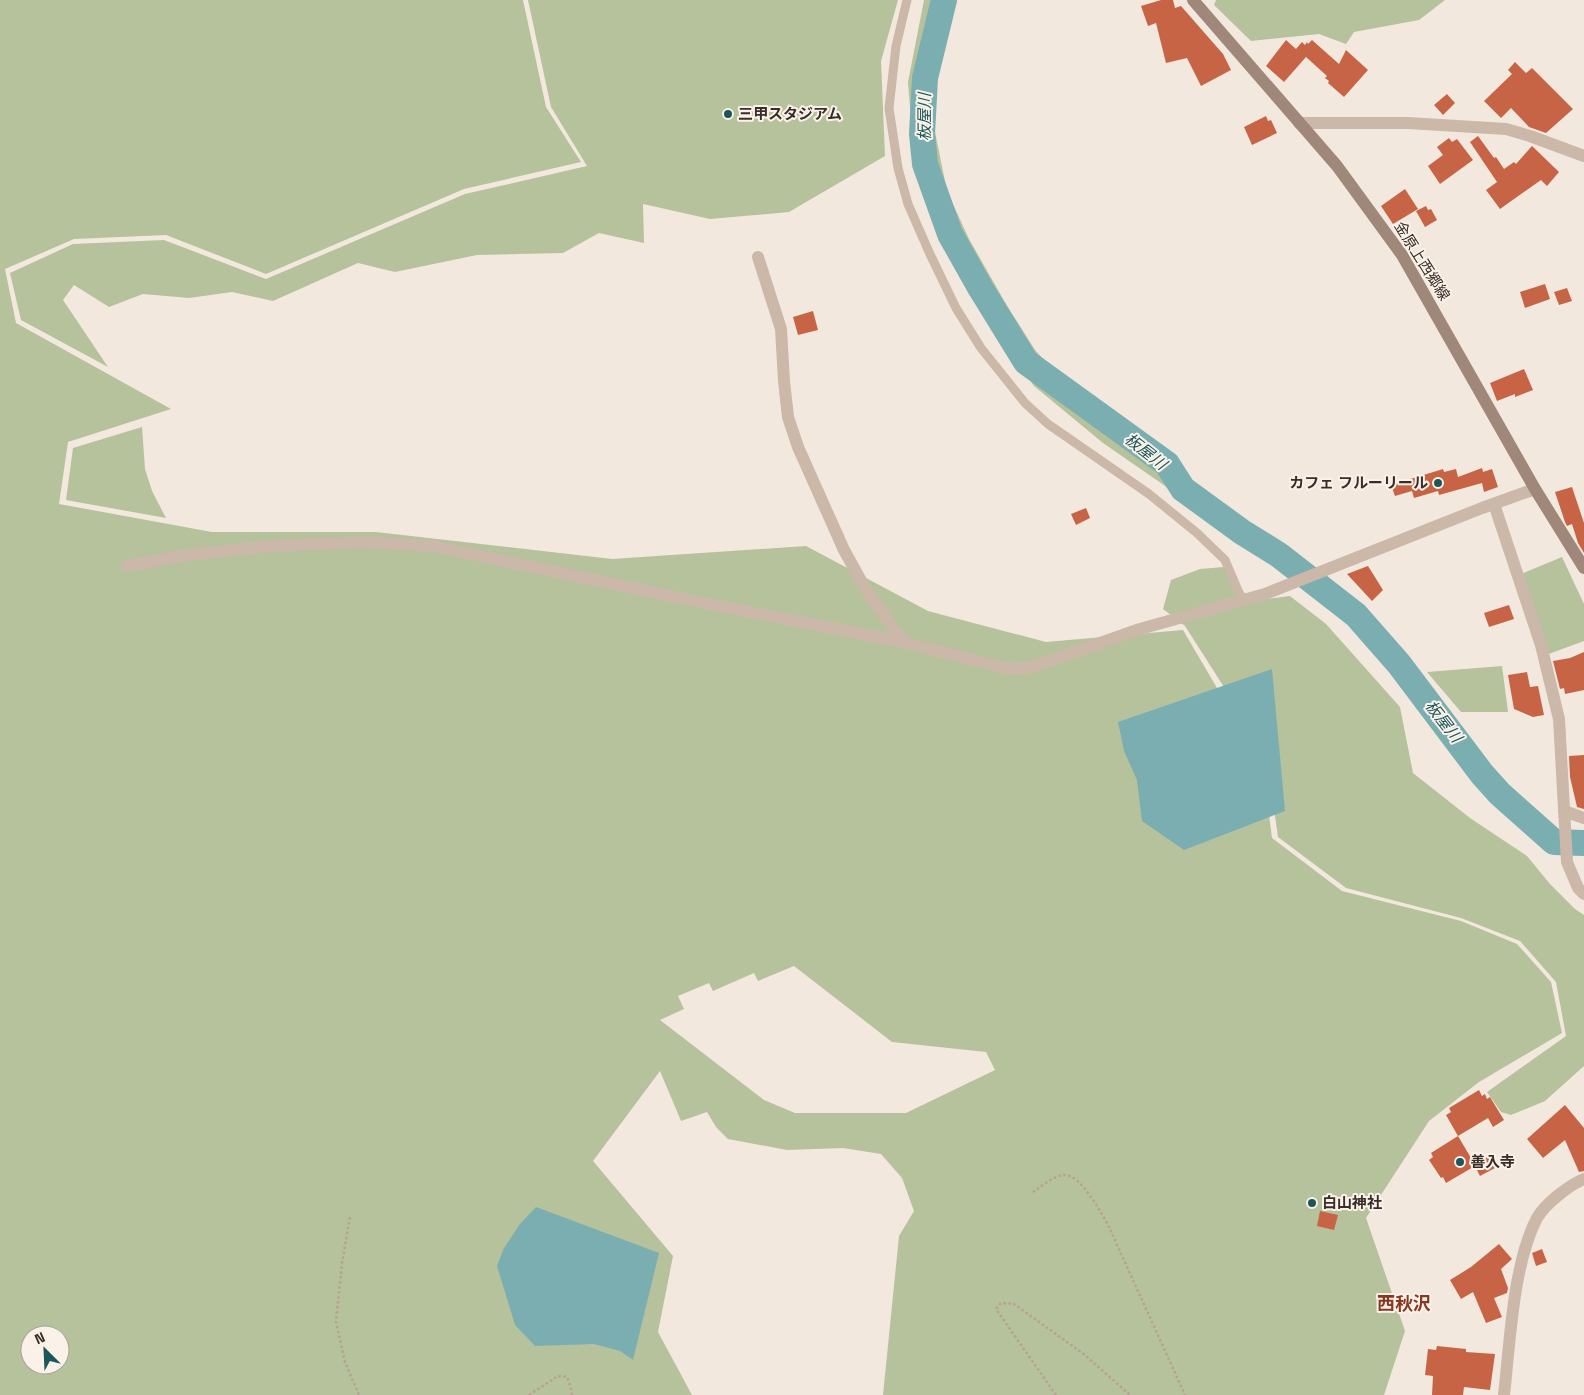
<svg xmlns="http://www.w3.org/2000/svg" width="1584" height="1395" viewBox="0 0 1584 1395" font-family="'Space Grotesk','Noto Sans JP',sans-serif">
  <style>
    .green { fill: #b6c29c; fill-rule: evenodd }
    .water { fill: #7baeb0 }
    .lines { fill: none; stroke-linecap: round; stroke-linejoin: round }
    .river { stroke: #7baeb0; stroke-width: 26 }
    .building { fill: #c76446 }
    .path { stroke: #b7a292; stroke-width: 2.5; stroke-dasharray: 2.5 2.5; stroke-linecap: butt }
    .lane { stroke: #cbb8a8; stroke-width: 9 }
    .street { stroke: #cbb8a8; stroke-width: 12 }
    .secondary { stroke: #9f8779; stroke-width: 12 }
    .poi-dot { fill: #1d565a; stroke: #faf2e9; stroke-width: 2 }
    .labels { text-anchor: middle; stroke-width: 4; stroke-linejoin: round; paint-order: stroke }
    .poi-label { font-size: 15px; font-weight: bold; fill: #382d28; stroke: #faf2e9; text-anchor: start }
    .street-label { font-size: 15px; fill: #382d28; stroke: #faf2e9 }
    .water-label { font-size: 16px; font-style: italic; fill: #1d565a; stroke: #faf2e9 }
    .quarter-label { font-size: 18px; font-weight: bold; fill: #883820; stroke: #faf2e9 }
  </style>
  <rect width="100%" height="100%" fill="#f3e8dd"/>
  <g class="green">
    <path d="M0,0H523L546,107L581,162L464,189L266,274L166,235L74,239L5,269L16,323L171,409L68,442L59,504L212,532H376L612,559L806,546L928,611L1046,642L1183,630L1227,705L1262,761L1272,838L1342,891L1461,921L1517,944L1551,982L1562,1033L1479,1082L1429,1121L1366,1218L1405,1331L1384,1395H883L899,1236L914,1211L902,1178L881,1154L843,1148L787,1150L728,1139L716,1127L707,1112L681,1121L660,1071L593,1161L673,1256L658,1332L692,1395H0ZM794,966L892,1042L986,1052L995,1070L906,1113H795L764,1100L660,1020L684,1009L678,996L709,983L713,991L754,973L758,981ZM30,1335H60V1365H30Z"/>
    <path d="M528,0H898L881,61L885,156L789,212L710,219L643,204L644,243L599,233L563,253L477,255L395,272L358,263L273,301L232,292L189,298L143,294L109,307L74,285L63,300L108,367L21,320L10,273L73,244L164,240L266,279L465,194L587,166L551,107Z"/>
    <path d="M924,0H938L918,71L914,110L911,121L908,82Z"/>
    <path d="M1216,0H1445L1419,20L1354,32L1346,44L1319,34L1251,41L1214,5Z"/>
    <path d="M932,83L935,132L947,191L969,239L1006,304L1035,350L1072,390L1049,376L1020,344L950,222L929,153L925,125L927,98Z"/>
    <path d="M1013,357L1037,380L1168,471L1171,480V490L1103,443L1034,386Z"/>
    <path d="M142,427L145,469L152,491L166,518L66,500L73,448Z"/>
    <path d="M1562,557L1584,604V641L1546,655L1521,574Z"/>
    <path d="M1224,567L1251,601L1290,596L1326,624L1400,707L1413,773L1470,818L1527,856L1550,884L1575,909L1584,915V1066L1545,1101L1511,1115L1501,1112L1487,1092L1566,1036L1556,982L1520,941L1461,918L1346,888L1278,837L1266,753L1185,626L1163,609L1171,580L1200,569Z"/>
    <path d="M1502,666L1508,712H1461L1427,672Z"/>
  </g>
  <g class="water">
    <path d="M1272,669L1285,811L1184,850L1142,821L1137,780L1124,751L1118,722Z"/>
    <path d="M536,1207L659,1253L633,1360L620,1351L594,1344L535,1346L515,1325L497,1266L504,1248L520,1224Z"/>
  </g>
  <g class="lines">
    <path class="river" d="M944,0L925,78L922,134L925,164L950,234L981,289L1026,362L1167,464L1183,489L1242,532L1279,555L1356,615L1399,664L1482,774L1500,794L1554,842L1584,843"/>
  </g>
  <g class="building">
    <path d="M1161,0H1173L1175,8L1181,6L1223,54L1231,70L1201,86L1187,58L1166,63L1156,23L1148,26L1141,6Z"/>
    <path d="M1286,40L1296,49L1302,42L1305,45L1307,42L1308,44L1312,40L1339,64L1346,50L1368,70L1344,97L1328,83L1329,81L1325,78L1327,76L1306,57L1284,82L1266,66Z"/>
    <path d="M1515,62L1526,73L1532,68L1573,109L1546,133L1529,127L1511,108L1501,118L1484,101L1512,74L1508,70Z"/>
    <path d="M1447,94L1455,103L1443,115L1434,105Z"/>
    <path d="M1266,116L1268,121L1271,120L1277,133L1252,145L1244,127Z"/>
    <path d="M1478,136L1494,158L1496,157L1504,169L1514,162L1516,164L1532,146L1559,172L1547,186L1541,180L1500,209L1486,190L1497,182L1470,142Z"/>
    <path d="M1449,138L1452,142L1457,139L1473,160L1440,184L1428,166L1443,155L1437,147Z"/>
    <path d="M1405,189L1418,209L1393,224L1381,206Z"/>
    <path d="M1426,206L1428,210L1431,209L1437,220L1425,227L1416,211Z"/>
    <path d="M1545,284L1550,299L1525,308L1520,292Z"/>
    <path d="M1567,288L1572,301L1559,305L1554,292Z"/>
    <path d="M813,311L818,330L798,335L793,317Z"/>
    <path d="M1524,369L1533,390L1515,397V394L1497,401L1490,383Z"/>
    <path d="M1482,468L1483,472L1492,469L1498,487L1484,492L1482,483L1439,495L1438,491L1414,498L1412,491L1395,496L1391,485L1443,469L1444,472L1456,469L1458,477Z"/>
    <path d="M1572,487L1584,523V553L1578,543L1572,524L1567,526L1565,522L1555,492Z"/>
    <path d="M1086,508L1090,518L1076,525L1071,514Z"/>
    <path d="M1368,566L1383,590L1372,601L1347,574Z"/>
    <path d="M1509,605L1514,619L1489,627L1484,613Z"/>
    <path d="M1584,652V690L1565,694L1564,688L1560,689L1553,661L1570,658Z"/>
    <path d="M1527,672L1530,687L1538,686L1544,715L1533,717L1514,709L1508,675Z"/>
    <path d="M1584,755V809L1577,807L1570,777L1569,756Z"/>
    <path d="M1479,1090L1482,1096L1485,1094L1487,1099L1490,1097L1504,1120L1493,1127L1488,1118L1458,1136L1446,1115L1451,1112L1449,1108Z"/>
    <path d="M1565,1105L1584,1128V1171L1579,1172L1565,1140L1543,1158L1527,1139Z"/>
    <path d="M1458,1136L1474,1163L1490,1156L1495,1168L1480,1176L1475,1166L1446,1183L1443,1177L1441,1178L1429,1160L1433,1157L1431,1153Z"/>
    <path d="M1320,1211L1338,1215L1334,1230L1317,1226Z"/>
    <path d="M1499,1244L1512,1259L1501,1269L1508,1288L1507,1293L1494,1298L1502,1317L1486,1323L1473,1292L1461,1299L1450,1280L1471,1267Z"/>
    <path d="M1542,1249L1547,1262L1536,1266L1532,1253Z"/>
    <path d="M1437,1346L1466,1349V1352L1495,1354L1490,1390L1464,1387L1463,1395H1432L1433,1376L1425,1375L1428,1349L1436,1350Z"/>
  </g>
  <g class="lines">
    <g class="path">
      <path d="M1033,1192C1042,1186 1053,1176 1064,1175C1081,1174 1102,1214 1109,1227L1185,1395"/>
      <path d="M350,1217L342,1263L336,1322L345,1362L359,1395"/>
      <path d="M529,1395L558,1376L567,1377L571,1388L572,1395"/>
      <path d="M1056,1395L996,1309L1001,1303L1014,1304L1085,1355L1130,1395"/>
    </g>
    <path class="lane" d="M907,0L896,46L889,108L898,168L908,204L929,252L956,308L981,348L1025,403L1048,424L1149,494L1197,533L1225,560L1242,600"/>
    <g class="street">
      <path d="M1299,123H1408L1506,129L1530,136L1584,156"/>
      <path d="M758,257L781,329L784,381L788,417L798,447L844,550L865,588L903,642"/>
      <path d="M1494,504L1541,645L1559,719L1567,862L1578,888L1584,894"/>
      <path d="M126,566L187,555L271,546L365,542L433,546L709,604L903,642L1009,669L1032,667L1140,629L1265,594L1482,508L1535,489"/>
      <path d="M1564,811L1584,818"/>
      <path d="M1504,1395C1510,1342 1513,1264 1537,1218C1545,1204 1569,1185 1584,1179"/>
    </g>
    <path class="secondary" d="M1193,0L1337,166L1402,255L1535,489L1584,568"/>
  </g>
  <g class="poi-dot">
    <circle cx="728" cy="114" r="5"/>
    <circle cx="1438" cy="483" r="5"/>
    <circle cx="1460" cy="1162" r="5"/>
    <circle cx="1312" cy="1203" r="5"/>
  </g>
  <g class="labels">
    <g class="poi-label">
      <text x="738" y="119">三甲スタジアム</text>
      <text x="1428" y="488" text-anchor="end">カフェ フルーリール</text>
      <text x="1470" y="1167">善入寺</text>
      <text x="1322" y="1208">白山神社</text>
    </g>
    <g class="street-label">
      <text transform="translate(1422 261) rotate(58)" y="5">金原上西郷線</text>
    </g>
    <g class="water-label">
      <text transform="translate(924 117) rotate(-90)" y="6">板屋川</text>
      <text transform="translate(1146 451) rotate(38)" y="6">板屋川</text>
      <text transform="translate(1444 721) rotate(52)" y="6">板屋川</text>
    </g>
    <g class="quarter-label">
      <text x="1404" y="1310">西秋沢</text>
    </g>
  </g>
  <g transform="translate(45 1350) rotate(336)"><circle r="24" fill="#faf2e9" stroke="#aca39c"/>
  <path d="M0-4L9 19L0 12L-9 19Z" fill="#1d565a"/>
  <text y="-8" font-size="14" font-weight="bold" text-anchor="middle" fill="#382d28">N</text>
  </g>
</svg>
